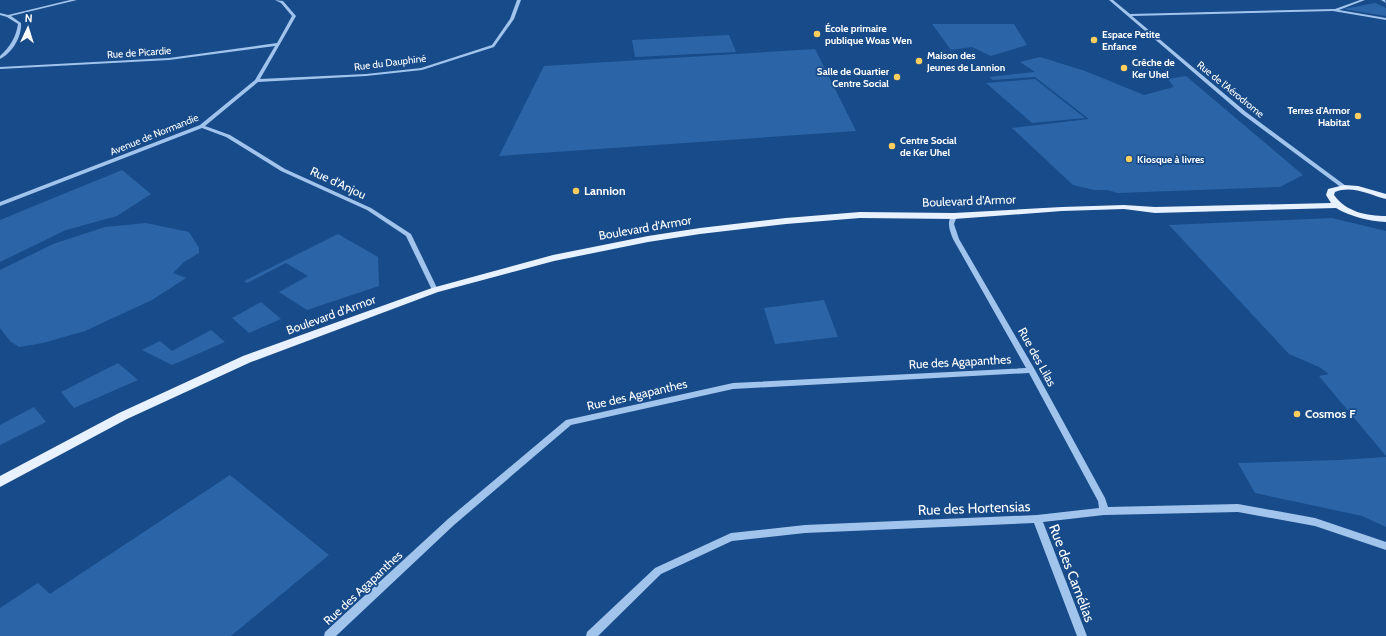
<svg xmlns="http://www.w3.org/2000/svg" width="1386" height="636" viewBox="0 0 1386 636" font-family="Cabin,sans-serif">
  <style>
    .green { fill: #2b65a7 }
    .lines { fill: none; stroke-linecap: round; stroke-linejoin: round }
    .minor { fill: #a1c4ed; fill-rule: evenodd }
    .major { fill: #e7f1ff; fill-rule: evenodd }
    .poi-dot { fill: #ffcf5d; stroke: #184b89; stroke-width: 1.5 }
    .labels { text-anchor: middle; stroke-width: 3.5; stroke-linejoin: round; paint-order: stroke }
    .far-poi-label { font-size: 10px; font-weight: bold; fill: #fff; stroke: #184b89; text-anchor: start }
    .far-street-label { font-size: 10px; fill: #fff; stroke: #184b89 }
    .street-label { font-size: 12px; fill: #fff; stroke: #184b89 }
    .poi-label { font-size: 12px; font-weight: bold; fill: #fff; stroke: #184b89; text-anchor: start }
    .near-street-label { font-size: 14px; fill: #fff; stroke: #184b89 }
  </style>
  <rect width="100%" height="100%" fill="#184b89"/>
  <g class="green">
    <path d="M1375,3L1386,8V16L1343,9Z"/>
    <path d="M932,24H1014L1027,45L991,56L972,47L951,50Z"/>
    <path d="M729,35L736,52L635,57L632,40Z"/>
    <path d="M815,49L856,131L499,156L544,66Z"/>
    <path d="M1040,57L1085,71L1144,95L1174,87L1168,79L1186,76L1303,175L1280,187L1118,193L1107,190H1094L1073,185L1012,128L1089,119L1035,77L993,80L989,77L1035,72L1020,62Z"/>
    <path d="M1035,79L1085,118L1032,123L986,83Z"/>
    <path d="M122,170L151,194L117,216L66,230L0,262V220Z"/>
    <path d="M1332,218L1386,231V456L1319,376L1329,374L1319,367L1289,354L1169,225Z"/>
    <path d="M146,223L189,232L199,248V253L184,262L173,273L186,278L152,300L85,331L43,343L19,347L10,341L0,328V270L53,244L105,227Z"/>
    <path d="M338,234L378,257L379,286L307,310L279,292L308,276L286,263L247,283L244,281Z"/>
    <path d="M824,300L838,337L775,344L764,308Z"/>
    <path d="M261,302L281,319L249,333L232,318Z"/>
    <path d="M211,330L225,342L172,365L142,350L160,341L172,351Z"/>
    <path d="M118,363L138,380L74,408L61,392Z"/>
    <path d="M34,407L46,422L0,445V425Z"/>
    <path d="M1386,457V527L1362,516L1255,493L1238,463L1339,460Z"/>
    <path d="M230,475L329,555L231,636H0V608L38,583L50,594Z"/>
  </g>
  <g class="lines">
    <g class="minor">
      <path d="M70,0H77L11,16L21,23C22,37 12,53 0,59V56C10,47 16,37 18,24L7,17L0,15V13L8,15Z"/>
      <path d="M275,0L283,1L296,16L260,79L366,74L421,68L492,45L510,19L517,0H521L514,19L494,47L422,70L366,76L258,82L205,126L230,135L285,169L371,208L411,234L438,290L437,291L435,292L432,290L406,236L367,210L281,171L226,137L202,128L0,206V202L200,125L255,80L275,46L169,60L0,69V67L169,58L277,43L292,16L281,3Z"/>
      <path d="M1109,0H1113L1130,14L1335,9L1360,0H1365L1339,10L1386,18V20L1333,11L1132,16L1246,112L1346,186V188H1342L1242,114Z"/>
      <path d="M1381,0H1385L1386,3Z"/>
      <path d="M954,214L957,216L954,224L959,239L1035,370L1105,498L1108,507L1238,504L1315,518L1386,542V550L1315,526L1238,512L1104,515L1043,522L1087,636H1077L1034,523L805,533L732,541L661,574L598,636H586L587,632L655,568L731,533L805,525L1037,515L1099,508L1098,501L1029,373L733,389L571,425L454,525L336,636H324L325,632L448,519L566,420L733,383L1026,368L953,239C950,231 945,220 954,214Z"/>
    </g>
    <path class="major" d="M1344,185L1358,186L1386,194V199C1369,195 1353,185 1335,192L1334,195C1346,212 1367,216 1386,216V222C1369,221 1351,217 1336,208L1155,213L1124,209L1062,211L954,219L860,218L786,224L700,234L648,242L554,261L438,292L251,362L127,419L0,487V476L119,413L243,356L432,288L553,255L648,236L700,228L786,218L860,212L954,213L1062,207L1124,205L1155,207L1331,203L1326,195L1328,189Z"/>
  </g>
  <g class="poi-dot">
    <circle cx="817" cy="34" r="4"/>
    <circle cx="1094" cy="40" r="4"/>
    <circle cx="919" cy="61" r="4"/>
    <circle cx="1124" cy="68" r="4"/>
    <circle cx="897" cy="77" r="4"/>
    <circle cx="1358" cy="116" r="4"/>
    <circle cx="892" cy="146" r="4"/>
    <circle cx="1129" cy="159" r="4"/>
    <circle cx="576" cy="191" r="4"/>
    <circle cx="1297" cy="414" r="4"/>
  </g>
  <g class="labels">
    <g class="far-poi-label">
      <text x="825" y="32">École primaire<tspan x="825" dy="12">publique Woas Wen</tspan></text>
      <text x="1102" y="38">Espace Petite<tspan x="1102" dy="12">Enfance</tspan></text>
      <text x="927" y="59">Maison des<tspan x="927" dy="12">Jeunes de Lannion</tspan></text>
      <text x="1132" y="66">Crêche de<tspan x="1132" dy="12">Ker Uhel</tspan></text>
      <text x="889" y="75" text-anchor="end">Salle de Quartier<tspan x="889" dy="12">Centre Social</tspan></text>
      <text x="1350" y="114" text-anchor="end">Terres d'Armor<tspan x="1350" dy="12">Habitat</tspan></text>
      <text x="900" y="144">Centre Social<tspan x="900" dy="12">de Ker Uhel</tspan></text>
      <text x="1137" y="163">Kiosque à livres</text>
    </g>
    <g class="far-street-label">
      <text transform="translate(139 52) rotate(-4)" y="4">Rue de Picardie</text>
      <text transform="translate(390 62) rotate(-7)" y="4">Rue du Dauphiné</text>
      <text transform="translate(1231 89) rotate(39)" y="4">Rue de l'Aérodrome</text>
      <text transform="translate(154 134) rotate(-22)" y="4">Avenue de Normandie</text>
    </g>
    <g class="street-label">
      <text transform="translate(338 183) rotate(25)" y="4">Rue d'Anjou</text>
      <text transform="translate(969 201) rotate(-2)" y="4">Boulevard d'Armor</text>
      <text transform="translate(645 228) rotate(-10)" y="4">Boulevard d'Armor</text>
      <text transform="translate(331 315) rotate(-20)" y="4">Boulevard d'Armor</text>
      <text transform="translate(1037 357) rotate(61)" y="4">Rue des Lilas</text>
      <text transform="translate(960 362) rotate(-3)" y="4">Rue des Agapanthes</text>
      <text transform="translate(637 395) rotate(-13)" y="4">Rue des Agapanthes</text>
      <text transform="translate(363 588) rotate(-43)" y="4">Rue des Agapanthes</text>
    </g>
    <g class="poi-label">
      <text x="584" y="195">Lannion</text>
      <text x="1305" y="418">Cosmos F</text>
    </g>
    <g class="near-street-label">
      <text transform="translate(974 508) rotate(-2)" y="5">Rue des Hortensias</text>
      <text transform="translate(1072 573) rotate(69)" y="5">Rue des Camélias</text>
    </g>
  </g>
  <g transform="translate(28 28) rotate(4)" stroke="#184b89" stroke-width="3" paint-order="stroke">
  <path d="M0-3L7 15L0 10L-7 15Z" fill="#ffffff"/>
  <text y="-6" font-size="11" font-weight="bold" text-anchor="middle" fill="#ffffff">N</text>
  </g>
</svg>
